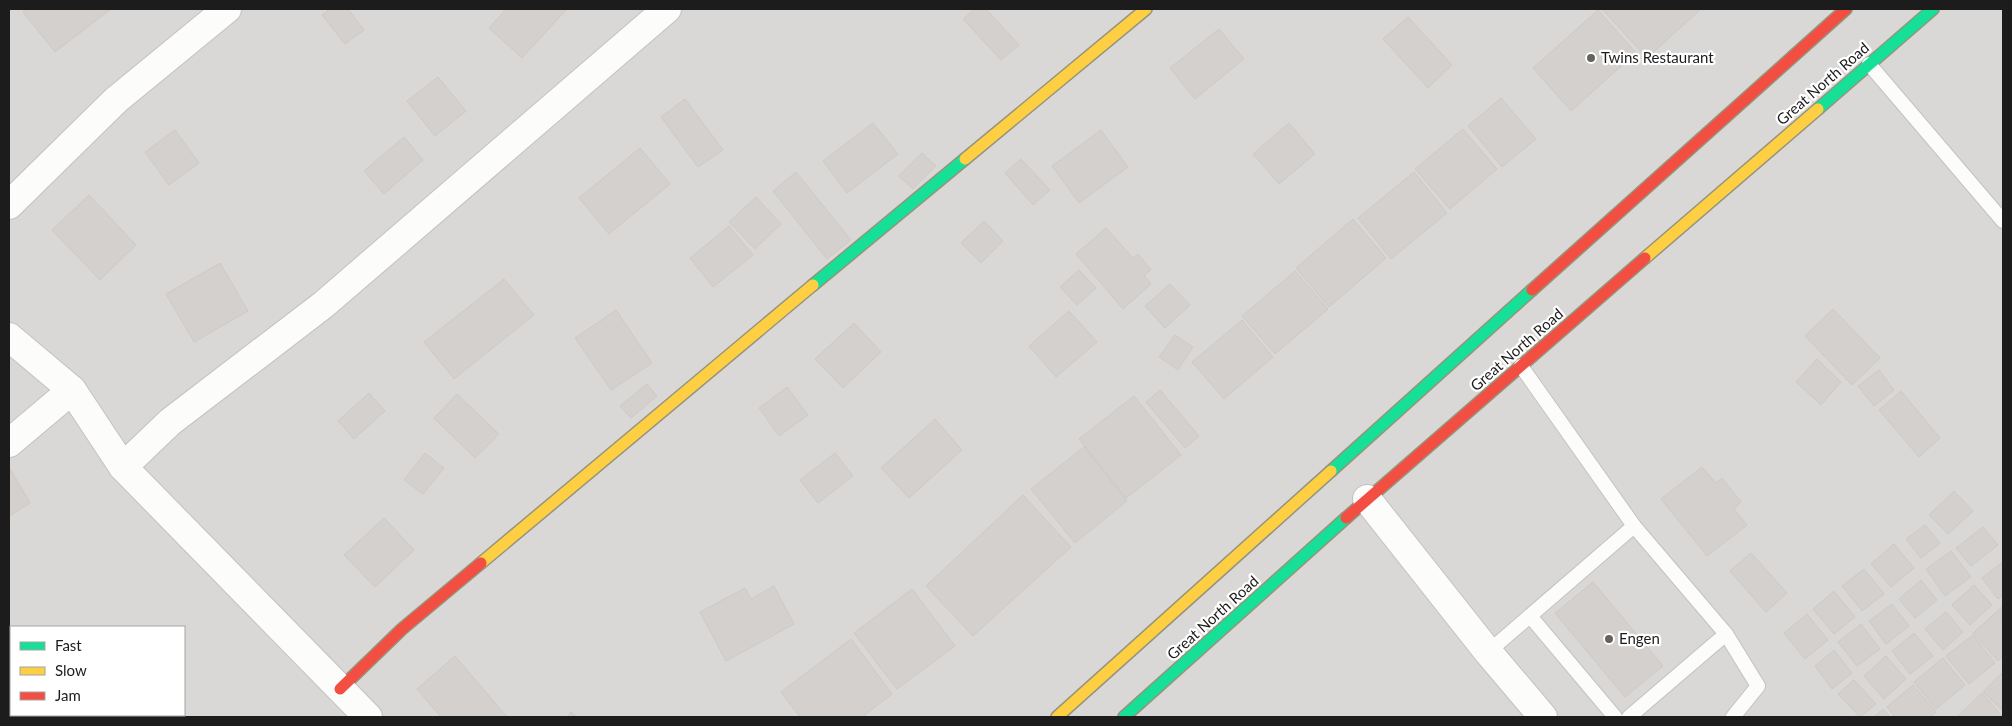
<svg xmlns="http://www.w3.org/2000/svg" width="2012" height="726" viewBox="0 0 2012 726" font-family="Lato,sans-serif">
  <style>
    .residential { fill: #dad8d6; fill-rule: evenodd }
    .building { fill: #d3d0cd; stroke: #cec9c5 }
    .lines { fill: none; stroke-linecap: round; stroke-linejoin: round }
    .lane-casing { stroke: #c3c2c0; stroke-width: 16 }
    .street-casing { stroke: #c3c2c0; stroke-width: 30 }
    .fast-casing { stroke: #95947c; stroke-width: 14 }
    .slow-casing { stroke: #95947c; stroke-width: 14 }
    .jam-casing { stroke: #95947c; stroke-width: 14 }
    .lane { stroke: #fcfcfb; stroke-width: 14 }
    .street { stroke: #fcfcfb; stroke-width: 28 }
    .fast { stroke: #16e098; stroke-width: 11 }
    .slow { stroke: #ffcf43; stroke-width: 11 }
    .jam { stroke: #f24e42; stroke-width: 11 }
    .poi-dot { fill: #646362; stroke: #fff; stroke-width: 2 }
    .labels { text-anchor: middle; stroke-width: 4.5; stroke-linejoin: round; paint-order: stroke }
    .poi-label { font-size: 15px; fill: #1c1c1c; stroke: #fff; text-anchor: start }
    .street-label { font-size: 15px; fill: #1c1c1c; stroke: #fff }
  </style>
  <rect width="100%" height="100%" fill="#ebe8e4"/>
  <path class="residential" d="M9,9H2003V717H9ZM11,627H184V715H11Z"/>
  <g class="building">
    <path d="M27,9H111L55,52L23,12Z"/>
    <path d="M330,9H348L364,30L345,44L322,15Z"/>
    <path d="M506,9H567L522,58L489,28Z"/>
    <path d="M975,9H986L1019,45L1001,60L963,19Z"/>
    <path d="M1602,9H1701L1647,58Z"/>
    <path d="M1598,10L1636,53L1571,111L1533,68Z"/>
    <path d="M1408,17L1452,65L1428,88L1383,39Z"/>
    <path d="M1219,29L1244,59L1195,99L1170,68Z"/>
    <path d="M438,77L466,111L435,136L407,101Z"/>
    <path d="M1501,98L1536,139L1502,167L1468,126Z"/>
    <path d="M685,99L723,150L698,167L661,117Z"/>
    <path d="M873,123L898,154L847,193L823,161Z"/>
    <path d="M1289,123L1315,154L1279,184L1253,154Z"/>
    <path d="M1463,129L1497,169L1450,209L1415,169Z"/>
    <path d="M175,130L199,163L169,185L145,152Z"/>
    <path d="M1101,130L1128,167L1079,203L1052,166Z"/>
    <path d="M404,137L423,160L384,194L364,171Z"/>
    <path d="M640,148L670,184L609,234L579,198Z"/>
    <path d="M922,153L936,166L913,189L899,176Z"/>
    <path d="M1021,159L1050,190L1033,205L1005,173Z"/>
    <path d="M796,172L851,240L827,259L773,191Z"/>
    <path d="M1414,172L1447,213L1391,259L1358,218Z"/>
    <path d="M89,195L136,245L100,280L52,230Z"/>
    <path d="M756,197L781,224L755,249L729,222Z"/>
    <path d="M1353,219L1386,258L1329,307L1296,268Z"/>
    <path d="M984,221L1003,241L981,263L961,243Z"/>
    <path d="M729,226L753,255L713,287L690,258Z"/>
    <path d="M1106,228L1133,258L1138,254L1151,270L1144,275L1151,284L1123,309L1076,254Z"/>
    <path d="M220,263L248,311L194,342L166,294Z"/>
    <path d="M1079,270L1096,288L1077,305L1060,287Z"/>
    <path d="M1295,271L1328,309L1275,354L1242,316Z"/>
    <path d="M504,279L534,315L454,379L424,342Z"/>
    <path d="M1170,284L1190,305L1165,328L1145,306Z"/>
    <path d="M1833,309L1880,358L1852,385L1805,336Z"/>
    <path d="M616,310L652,363L611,390L575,338Z"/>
    <path d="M1069,311L1097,342L1056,377L1029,346Z"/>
    <path d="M1242,320L1273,357L1224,399L1192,362Z"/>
    <path d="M854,323L881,352L843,388L815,359Z"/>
    <path d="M1175,335L1193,347L1178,370L1159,357Z"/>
    <path d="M1817,359L1841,382L1821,405L1796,382Z"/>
    <path d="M1879,370L1894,390L1874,406L1858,386Z"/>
    <path d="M647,384L657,396L631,418L620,406Z"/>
    <path d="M787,387L808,415L779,436L759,408Z"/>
    <path d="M1160,390L1199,436L1185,448L1146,402Z"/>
    <path d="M1901,391L1940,438L1919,457L1879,410Z"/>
    <path d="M369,393L385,411L354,439L338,421Z"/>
    <path d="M457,394L499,434L475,458L434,418Z"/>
    <path d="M1134,396L1181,455L1126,498L1079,439Z"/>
    <path d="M935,419L962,450L909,498L881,468Z"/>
    <path d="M1084,447L1127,501L1075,543L1031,489Z"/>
    <path d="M425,453L444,468L423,494L404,480Z"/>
    <path d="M835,453L853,476L818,503L800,480Z"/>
    <path d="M9,467L30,503L9,516Z"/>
    <path d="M1702,467L1716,483L1722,478L1741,502L1734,509L1747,525L1707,556L1661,499Z"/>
    <path d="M1954,491L1973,511L1948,534L1929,515Z"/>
    <path d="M1023,495L1071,547L973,636L926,586Z"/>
    <path d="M384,518L414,550L375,587L344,555Z"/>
    <path d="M1925,525L1940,543L1921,558L1906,539Z"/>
    <path d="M1983,527L1998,545L1971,566L1956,548Z"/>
    <path d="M1894,544L1914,568L1891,587L1871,564Z"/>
    <path d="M1951,551L1971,577L1945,596L1926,569Z"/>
    <path d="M1751,553L1787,593L1766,612L1730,571Z"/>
    <path d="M2003,562V595L1998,599L1982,578Z"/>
    <path d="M1864,569L1884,594L1862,611L1842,586Z"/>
    <path d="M1921,580L1937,600L1915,618L1899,599Z"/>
    <path d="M1593,582L1663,666L1625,697L1555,613Z"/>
    <path d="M1974,585L1992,605L1970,625L1952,605Z"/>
    <path d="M774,586L794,624L726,661L700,612L745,588L751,599Z"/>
    <path d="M912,589L955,646L897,689L854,633Z"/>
    <path d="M1834,591L1855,617L1834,634L1813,609Z"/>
    <path d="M1892,604L1909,626L1886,644L1869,621Z"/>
    <path d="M2002,607L2003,656L1998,661L1973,633Z"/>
    <path d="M1946,612L1963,632L1943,650L1925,629Z"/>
    <path d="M1807,614L1828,640L1805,659L1784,633Z"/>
    <path d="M1861,624L1880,649L1857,666L1838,642Z"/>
    <path d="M1914,633L1933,656L1910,674L1892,651Z"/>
    <path d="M1973,635L1995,663L1969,684L1946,656Z"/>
    <path d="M851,639L892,694L862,717H800L781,692Z"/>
    <path d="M1834,650L1852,673L1832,689L1815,666Z"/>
    <path d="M455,656L507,717H441L417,689Z"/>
    <path d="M1886,656L1906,679L1884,699L1864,676Z"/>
    <path d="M1943,658L1965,685L1936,709L1914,682Z"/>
    <path d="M2003,672V711L1983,692Z"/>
    <path d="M1854,680L1876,704L1860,717L1838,694Z"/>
    <path d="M1913,685L1936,712L1929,717H1895L1887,707Z"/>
    <path d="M1982,693L2003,717H1959L1958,716Z"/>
    <path d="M1883,709L1890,717H1874Z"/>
    <path d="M571,712L577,717H567Z"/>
    <path d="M43,715H75L79,717H42Z"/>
  </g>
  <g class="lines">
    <defs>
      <g id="lane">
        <path d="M1869,64L2003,221"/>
        <path d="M1521,366L1634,526L1726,634L1758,686L1733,717"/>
        <path d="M1530,616L1615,717"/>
        <path d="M1488,652L1634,526"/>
        <path d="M1629,717L1726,634"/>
      </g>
      <g id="street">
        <path d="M9,205L116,100L227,9"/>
        <path d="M9,337L72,390L123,467L368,717"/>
        <path d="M9,443L72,390"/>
        <path d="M123,467L170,422L323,305L667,9"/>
        <path d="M1367,499L1488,652L1543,717"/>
      </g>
      <g id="fast">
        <path d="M1818,109L1933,9"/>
        <path d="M813,285L965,159"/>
        <path d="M1331,471L1532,290"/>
        <path d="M1124,717L1346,518"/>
      </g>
      <g id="slow">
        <path d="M965,159L1146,9"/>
        <path d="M1645,258L1818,109"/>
        <path d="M481,563L813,285"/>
        <path d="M1057,717L1331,471"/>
      </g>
      <g id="jam">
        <path d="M1532,290L1846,9"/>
        <path d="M1346,518L1645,258"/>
        <path d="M340,689L402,629L481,563"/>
      </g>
    </defs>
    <use href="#lane" class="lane-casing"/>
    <use href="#street" class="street-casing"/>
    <use href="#fast" class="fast-casing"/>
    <use href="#slow" class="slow-casing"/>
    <use href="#jam" class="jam-casing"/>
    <use href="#lane" class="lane"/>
    <use href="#street" class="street"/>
    <use href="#fast" class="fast"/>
    <use href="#slow" class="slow"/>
    <use href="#jam" class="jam"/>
  </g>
  <g class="poi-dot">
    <circle cx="1591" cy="58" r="5"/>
    <circle cx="1609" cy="639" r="5"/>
  </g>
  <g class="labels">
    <g class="poi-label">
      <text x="1601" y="63">Twins Restaurant</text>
      <text x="1619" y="644">Engen</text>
    </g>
    <g class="street-label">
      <text transform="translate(1823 84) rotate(-41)" y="5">Great North Road</text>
      <text transform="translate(1517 350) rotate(-41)" y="5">Great North Road</text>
      <text transform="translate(1213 618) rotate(-42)" y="5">Great North Road</text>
    </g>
  </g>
  <rect width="2012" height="726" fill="none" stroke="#1c1c1c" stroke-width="20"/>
  <rect x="10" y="626" width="175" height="90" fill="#ffffff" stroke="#a4a4a4"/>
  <rect x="20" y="642" width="25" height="8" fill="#16e098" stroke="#a4a4a4"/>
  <text x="55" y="651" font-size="15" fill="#1c1c1c">Fast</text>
  <rect x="20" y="667" width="25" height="8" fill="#ffcf43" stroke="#a4a4a4"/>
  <text x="55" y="676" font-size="15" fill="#1c1c1c">Slow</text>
  <rect x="20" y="692" width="25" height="8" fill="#f24e42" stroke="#a4a4a4"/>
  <text x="55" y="701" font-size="15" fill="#1c1c1c">Jam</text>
</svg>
